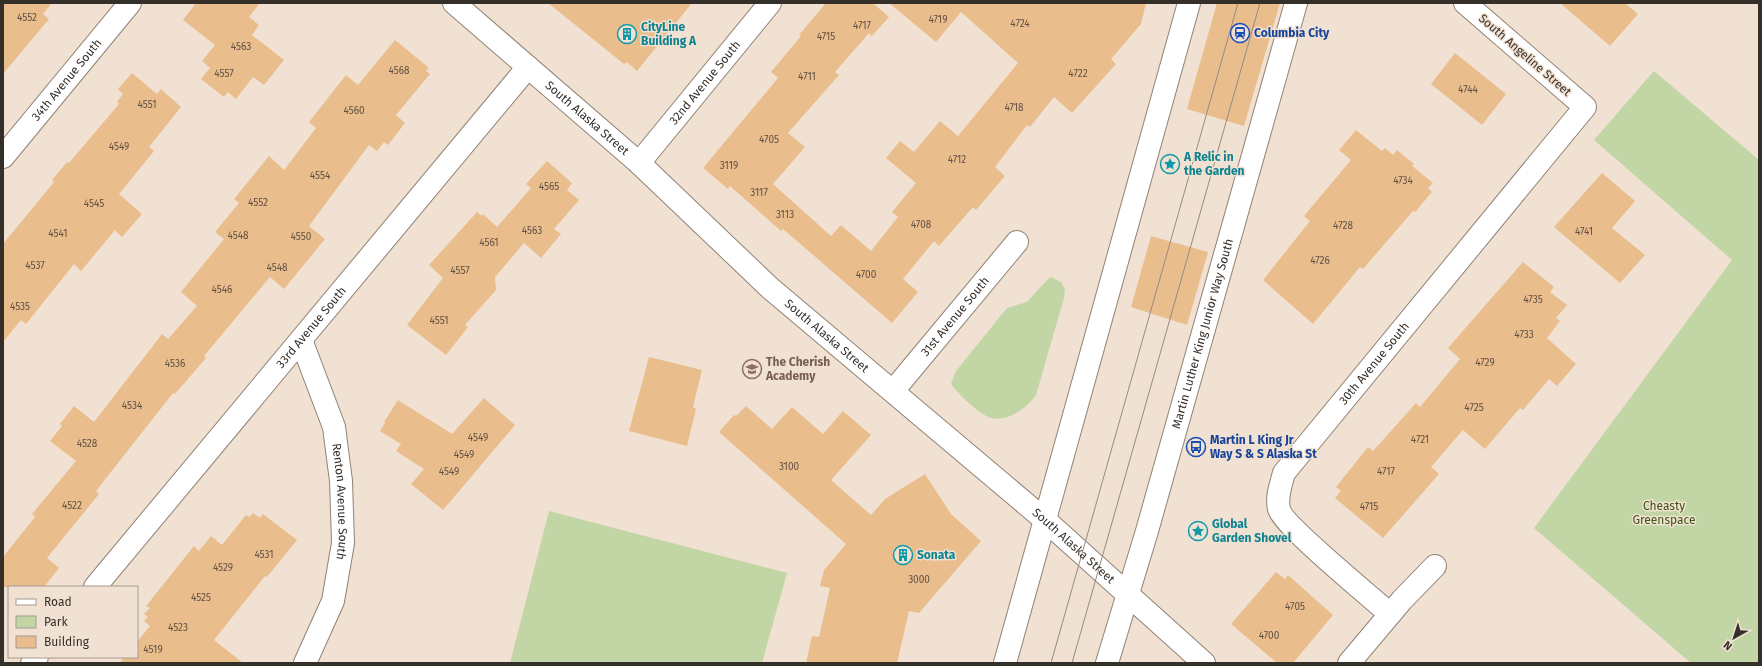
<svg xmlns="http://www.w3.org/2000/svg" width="1762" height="666" viewBox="0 0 1762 666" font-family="'Fira Sans',sans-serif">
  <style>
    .green { fill: #c2d6a5 }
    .building { fill: #eabd8d }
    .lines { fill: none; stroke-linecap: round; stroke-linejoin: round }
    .street-casing { stroke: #908275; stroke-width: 24 }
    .secondary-casing { stroke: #908275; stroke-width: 24 }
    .street { stroke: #fff; stroke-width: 22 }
    .secondary { stroke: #fff; stroke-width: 22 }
    .tram { stroke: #968b81; stroke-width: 1 }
    .labels { text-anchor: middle; stroke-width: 3; stroke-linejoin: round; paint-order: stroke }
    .number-label { font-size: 10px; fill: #625243 }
    .culture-label { font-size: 12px; font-weight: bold; fill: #0d838f; stroke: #f1e1d2; text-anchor: start }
    .transit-label { font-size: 12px; font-weight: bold; fill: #164399; stroke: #f1e1d2; text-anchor: start }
    .street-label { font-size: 12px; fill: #352f2a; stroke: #f1e1d2 }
    .education-label { font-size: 12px; font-weight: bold; fill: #785e54; stroke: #f1e1d2; text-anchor: start }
    .park-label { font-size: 12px; fill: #405416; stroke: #f1e1d2 }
  </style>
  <rect width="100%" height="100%" fill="#f1e1d2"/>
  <g class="green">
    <path d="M1654,71L1759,160V663H1691L1534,528L1732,260L1594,140Z"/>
    <path d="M1051,277L1061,282L1065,289L1064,298L1036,395C1027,408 1008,422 991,418C980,415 958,394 951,384L956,371L1007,308L1027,302L1046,281Z"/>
    <path d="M549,511L787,573L762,663H510Z"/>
  </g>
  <g class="building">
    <path d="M3,3H52L43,14L49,19L3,74Z"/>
    <path d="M196,3H260L249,17L259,25L252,35L284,60L264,85L253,77L236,99L228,92L224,97L201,79L210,68L202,61L215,45L183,20Z"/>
    <path d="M548,3H692L637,71L627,62L624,64Z"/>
    <path d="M826,3H873L889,17L872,36L869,33L835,72L839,75L788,133L805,147L773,184L831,236L841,225L871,251L898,217L892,212L916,183L886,158L900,141L914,152L940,121L958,136L1018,63L961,12L936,42L889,3H1146L1141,24L1111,59L1116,64L1072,113L1054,97L1030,127L1027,125L995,167L1005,176L976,210L973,207L939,246L934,241L903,279L918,292L892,323L783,229L781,231L730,186L728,189L703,168L778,78L771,72L801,36L799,35Z"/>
    <path d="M1217,3H1280L1244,126L1187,109Z"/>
    <path d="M1560,3H1625L1638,14L1610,46Z"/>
    <path d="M395,40L429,68L426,71L430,74L396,115L405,123L388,145L384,142L377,151L369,145L309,226L325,239L284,289L270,277L204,356L206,358L175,394L173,393L96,491L99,494L47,558L59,568L44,587H3V557L35,517L32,514L76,461L50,441L62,426L60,424L74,406L94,422L162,334L168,339L197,306L181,292L224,239L215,232L239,203L234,199L269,156L284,170L316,128L309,122L346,75L358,85Z"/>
    <path d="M1455,53L1506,94L1482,125L1431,84Z"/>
    <path d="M132,73L157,94L161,89L181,107L149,147L154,151L119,194L142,214L122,237L115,230L81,271L74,264L26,324L21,320L3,342V244L54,182L52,180L67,162L69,163L119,104L117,102L123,94L118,89Z"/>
    <path d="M1356,130L1382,151L1385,148L1393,155L1397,150L1414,164L1412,166L1433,183L1428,188L1432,192L1415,212L1413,211L1363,269L1360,267L1313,324L1263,280L1310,221L1304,216L1351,160L1339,150Z"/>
    <path d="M547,161L572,183L567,190L579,200L554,229L561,234L541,258L524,243L495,277L496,290L465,325L468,327L446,355L407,325L443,278L429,265L477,212L482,216L483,214L497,227L531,188L526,184Z"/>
    <path d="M1602,173L1635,201L1612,228L1645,255L1620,283L1554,227Z"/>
    <path d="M1151,236L1208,252L1187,325L1131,307Z"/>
    <path d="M1523,262L1554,287L1550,292L1567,305L1556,318L1560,321L1547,338L1576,364L1557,386L1549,379L1523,410L1520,408L1485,449L1463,430L1431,467L1439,474L1383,538L1335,498L1341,491L1336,487L1368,447L1373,451L1416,403L1420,407L1460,359L1448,348Z"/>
    <path d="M649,357L702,370L693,407L696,409L687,446L629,431Z"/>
    <path d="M484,398L515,425L443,510L411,484L424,469L396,451L401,444L380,431L385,423L384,422L398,400L452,434Z"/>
    <path d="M746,406L772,429L792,407L823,434L843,411L871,435L831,480L871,515L885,499L925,474L951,514L981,541L919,613L909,611L897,663H806L812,636L819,637L830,588L820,586L824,570L846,544L719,432L734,415L736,416Z"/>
    <path d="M253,513L260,518L263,514L297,540L267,577L265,576L214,640L243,663H120L124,657H137V642L150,626L144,621L148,617L144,614L150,608L146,606L194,546L199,551L211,536L222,545L246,515L250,517Z"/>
    <path d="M1276,572L1285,579L1288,575L1333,615L1293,663H1277L1231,624Z"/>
  </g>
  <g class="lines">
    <defs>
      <g id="street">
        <path id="s1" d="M3,157L130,3"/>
        <path id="s2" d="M639,163L770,3"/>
        <path id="s3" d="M301,340L334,427L341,481L343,543L333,601L305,663"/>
        <path id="s4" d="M893,391L1017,242"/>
        <path id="s5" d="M95,587L528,67"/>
        <path id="s6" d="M1390,614C1373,599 1282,524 1279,509C1276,497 1281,484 1284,473L1585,107L1465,3"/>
        <path d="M32,663L37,657"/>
        <path d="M1349,663L1402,600L1435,566"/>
      </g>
      <g id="secondary">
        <path id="s7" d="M454,3L639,163L770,288L1045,520L1204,663"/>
        <path d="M1005,663L1189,3"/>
        <path id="s8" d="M1107,663L1147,531L1296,3"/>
      </g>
    </defs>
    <use href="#street" class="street-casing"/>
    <use href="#secondary" class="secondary-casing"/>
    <use href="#street" class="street"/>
    <use href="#secondary" class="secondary"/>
    <g class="tram">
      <path d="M1051,663L1238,3"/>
      <path d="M1072,663L1260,3"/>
    </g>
  </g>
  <defs>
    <symbol id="station-ring" viewBox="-11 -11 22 22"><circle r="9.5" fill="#f1e1d2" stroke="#1a4fb4" stroke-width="1.5"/><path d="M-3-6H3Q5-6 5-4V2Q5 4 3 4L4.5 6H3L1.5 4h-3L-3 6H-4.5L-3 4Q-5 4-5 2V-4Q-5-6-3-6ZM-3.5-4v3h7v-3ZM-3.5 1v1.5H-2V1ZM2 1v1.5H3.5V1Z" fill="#1a4fb4"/></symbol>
    <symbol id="building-ring" viewBox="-11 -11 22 22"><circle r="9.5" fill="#f1e1d2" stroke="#0f9aa8" stroke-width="1.5"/><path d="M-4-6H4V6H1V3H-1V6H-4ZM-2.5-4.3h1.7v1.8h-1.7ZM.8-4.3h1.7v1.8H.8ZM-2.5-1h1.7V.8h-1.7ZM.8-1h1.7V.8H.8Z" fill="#0f9aa8"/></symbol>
    <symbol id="sight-ring" viewBox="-11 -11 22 22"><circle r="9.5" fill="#f1e1d2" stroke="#0f9aa8" stroke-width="1.5"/><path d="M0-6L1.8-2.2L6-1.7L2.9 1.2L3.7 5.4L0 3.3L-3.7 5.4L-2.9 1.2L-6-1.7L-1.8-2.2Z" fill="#0f9aa8"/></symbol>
    <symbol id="school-ring" viewBox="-11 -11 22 22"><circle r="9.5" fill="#f1e1d2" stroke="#8d6e63" stroke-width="1.5"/><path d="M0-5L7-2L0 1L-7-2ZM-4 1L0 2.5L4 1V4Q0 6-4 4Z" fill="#8d6e63"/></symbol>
    <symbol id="bus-ring" viewBox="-11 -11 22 22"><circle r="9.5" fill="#f1e1d2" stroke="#1a4fb4" stroke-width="1.5"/><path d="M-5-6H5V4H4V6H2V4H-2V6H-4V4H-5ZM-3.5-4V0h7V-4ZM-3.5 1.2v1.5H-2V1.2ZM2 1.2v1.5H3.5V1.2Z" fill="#1a4fb4"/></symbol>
  </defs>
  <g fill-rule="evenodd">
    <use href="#station-ring" x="1229" y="22" width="22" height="22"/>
    <use href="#building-ring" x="616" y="23" width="22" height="22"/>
    <use href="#sight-ring" x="1159" y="153" width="22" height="22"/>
    <use href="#school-ring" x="741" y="358" width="22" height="22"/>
    <use href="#bus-ring" x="1185" y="436" width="22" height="22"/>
    <use href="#sight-ring" x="1187" y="520" width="22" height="22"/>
    <use href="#building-ring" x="892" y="544" width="22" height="22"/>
  </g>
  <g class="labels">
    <g class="number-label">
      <text x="27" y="21">4552</text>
      <text x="938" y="23">4719</text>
      <text x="1020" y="27">4724</text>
      <text x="862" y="29">4717</text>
      <text x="826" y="40">4715</text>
      <text x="241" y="50">4563</text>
      <text x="399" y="74">4568</text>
      <text x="224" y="77">4557</text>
      <text x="1078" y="77">4722</text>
      <text x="807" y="80">4711</text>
      <text x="1468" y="93">4744</text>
      <text x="147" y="108">4551</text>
      <text x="1014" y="111">4718</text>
      <text x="354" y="114">4560</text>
      <text x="769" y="143">4705</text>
      <text x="119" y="150">4549</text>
      <text x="957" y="163">4712</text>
      <text x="729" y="169">3119</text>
      <text x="320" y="179">4554</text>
      <text x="1403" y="184">4734</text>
      <text x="549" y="190">4565</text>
      <text x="759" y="196">3117</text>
      <text x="258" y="206">4552</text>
      <text x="94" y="207">4545</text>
      <text x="785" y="218">3113</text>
      <text x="921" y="228">4708</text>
      <text x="1343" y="229">4728</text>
      <text x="532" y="234">4563</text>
      <text x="1584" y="235">4741</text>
      <text x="58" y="237">4541</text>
      <text x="238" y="239">4548</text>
      <text x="301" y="240">4550</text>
      <text x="489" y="246">4561</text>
      <text x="1320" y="264">4726</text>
      <text x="35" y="269">4537</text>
      <text x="277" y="271">4548</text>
      <text x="460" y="274">4557</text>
      <text x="866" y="278">4700</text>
      <text x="222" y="293">4546</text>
      <text x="1533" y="303">4735</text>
      <text x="20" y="310">4535</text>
      <text x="439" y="324">4551</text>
      <text x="1524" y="338">4733</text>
      <text x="1485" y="366">4729</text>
      <text x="175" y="367">4536</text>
      <text x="132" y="409">4534</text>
      <text x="1474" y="411">4725</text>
      <text x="478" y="441">4549</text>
      <text x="1420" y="443">4721</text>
      <text x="87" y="447">4528</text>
      <text x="464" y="458">4549</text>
      <text x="789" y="470">3100</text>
      <text x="449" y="475">4549</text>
      <text x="1386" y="475">4717</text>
      <text x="72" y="509">4522</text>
      <text x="1369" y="510">4715</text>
      <text x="264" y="558">4531</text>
      <text x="223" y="571">4529</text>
      <text x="919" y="583">3000</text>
      <text x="201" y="601">4525</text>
      <text x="1295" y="610">4705</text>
      <text x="178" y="631">4523</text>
      <text x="1269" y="639">4700</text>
      <text x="153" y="653">4519</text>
    </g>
    <g class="culture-label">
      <text x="641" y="31">CityLine<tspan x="641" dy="14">Building A</tspan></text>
      <text x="1184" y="161">A Relic in<tspan x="1184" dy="14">the Garden</tspan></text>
      <text x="1212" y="528">Global<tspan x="1212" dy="14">Garden Shovel</tspan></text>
      <text x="917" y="559">Sonata</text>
    </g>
    <g class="transit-label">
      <text x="1254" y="37">Columbia City</text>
      <text x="1210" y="444">Martin L King Jr<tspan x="1210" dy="14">Way S &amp; S Alaska St</tspan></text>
    </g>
    <g class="street-label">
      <text transform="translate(1525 55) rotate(41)" y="4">South Angeline Street</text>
      <text dy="4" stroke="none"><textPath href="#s1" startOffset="100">34th Avenue South</textPath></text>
      <text dy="4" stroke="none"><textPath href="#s2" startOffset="104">32nd Avenue South</textPath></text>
      <text dy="4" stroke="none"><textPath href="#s7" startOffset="176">South Alaska Street</textPath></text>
      <text dy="4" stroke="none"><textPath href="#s4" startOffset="97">31st Avenue South</textPath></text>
      <text dy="4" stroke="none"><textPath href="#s5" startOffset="338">33rd Avenue South</textPath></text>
      <text dy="4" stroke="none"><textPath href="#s8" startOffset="343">Martin Luther King Junior Way South</textPath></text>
      <text dy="4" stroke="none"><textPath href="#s7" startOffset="500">South Alaska Street</textPath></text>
      <text dy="4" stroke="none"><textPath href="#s6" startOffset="332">30th Avenue South</textPath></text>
      <text dy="4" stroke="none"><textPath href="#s3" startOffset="168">Renton Avenue South</textPath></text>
      <text dy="4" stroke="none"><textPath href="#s7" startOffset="824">South Alaska Street</textPath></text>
    </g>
    <g class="education-label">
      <text x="766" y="366">The Cherish<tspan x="766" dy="14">Academy</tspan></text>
    </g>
    <g class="park-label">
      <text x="1664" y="510">Cheasty<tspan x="1664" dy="14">Greenspace</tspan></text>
    </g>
  </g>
  <rect width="1762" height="666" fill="none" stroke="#352f2a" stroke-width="8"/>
  <rect x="8" y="586" width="130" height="72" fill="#f1e1d2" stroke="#a69a8f"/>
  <rect x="16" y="599" width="20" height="6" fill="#ffffff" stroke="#a69a8f"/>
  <text x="44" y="606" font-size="12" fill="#352f2a">Road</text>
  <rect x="16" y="616" width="20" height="12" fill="#c2d6a5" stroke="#a69a8f"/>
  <text x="44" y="626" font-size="12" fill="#352f2a">Park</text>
  <rect x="16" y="636" width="20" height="12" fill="#eabd8d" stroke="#a69a8f"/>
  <text x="44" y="646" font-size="12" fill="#352f2a">Building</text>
  <g transform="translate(1734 638) rotate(219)" stroke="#f1e1d2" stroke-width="3" paint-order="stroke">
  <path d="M0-3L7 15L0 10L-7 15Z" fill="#352f2a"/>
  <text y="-6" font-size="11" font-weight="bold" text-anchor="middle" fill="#352f2a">N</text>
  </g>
</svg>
